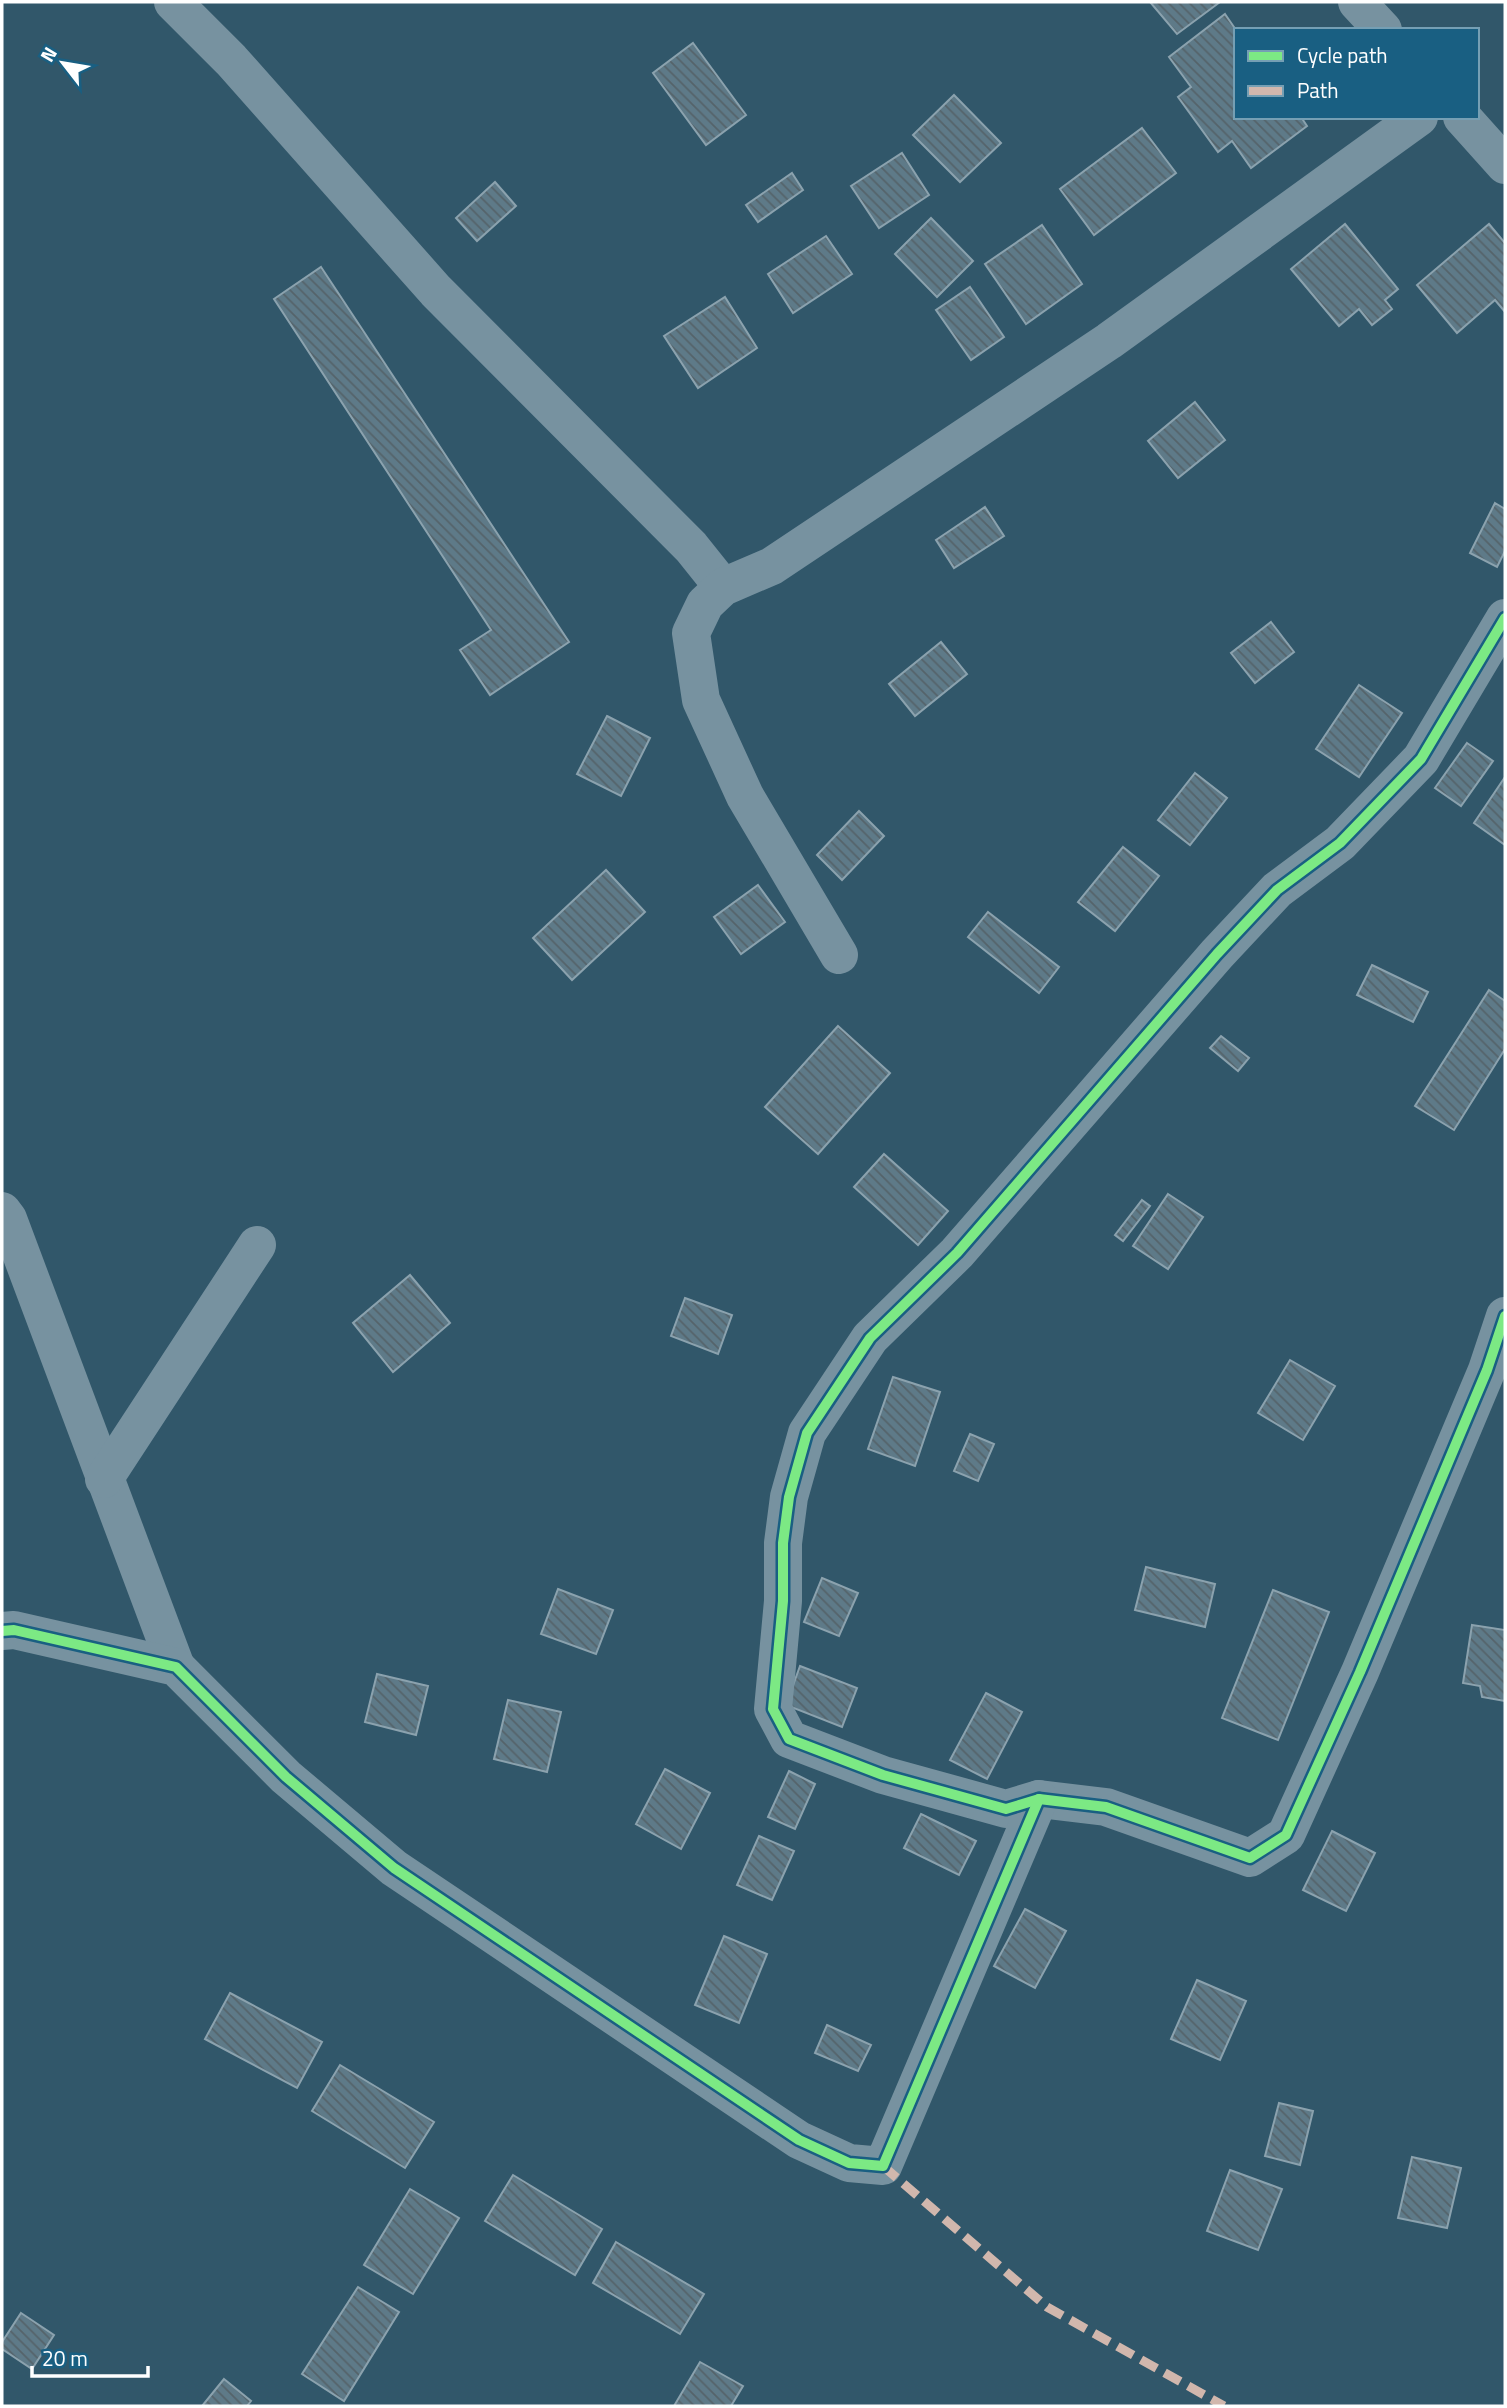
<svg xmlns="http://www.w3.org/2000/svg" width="1507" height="2408" viewBox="0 0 1507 2408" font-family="'Titillium Web',sans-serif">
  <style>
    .building { fill: url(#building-back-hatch); stroke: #8ba2ae; stroke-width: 2 }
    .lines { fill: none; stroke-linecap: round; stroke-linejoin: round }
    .minor { stroke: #7792a0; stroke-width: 38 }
    .quiet { stroke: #d1b7ad; stroke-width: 9; stroke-dasharray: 18 9; stroke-linecap: butt }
    .cycleway-casing { stroke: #195f82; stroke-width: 15 }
    .cycleway { stroke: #7ce984; stroke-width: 10 }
  </style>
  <defs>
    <pattern id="building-back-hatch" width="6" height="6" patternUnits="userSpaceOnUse" patternTransform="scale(1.75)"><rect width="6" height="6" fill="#5e7a88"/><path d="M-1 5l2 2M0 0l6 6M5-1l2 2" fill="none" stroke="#55636a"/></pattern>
  </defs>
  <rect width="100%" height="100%" fill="#31576a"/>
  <g class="building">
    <path d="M1150,2H1220L1177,34Z"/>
    <path d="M1225,14L1236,30V117H1301L1307,126L1251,168L1232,141L1218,152L1178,97L1191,87L1169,57Z"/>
    <path d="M693,43L746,115L706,145L653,73Z"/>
    <path d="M954,95L1001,143L960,182L913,135Z"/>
    <path d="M1142,128L1176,173L1094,235L1060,189Z"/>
    <path d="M902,153L929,195L879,228L851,186Z"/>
    <path d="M792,173L803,190L758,222L746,205Z"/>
    <path d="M495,182L516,206L477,241L456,218Z"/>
    <path d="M931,218L973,261L937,297L895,254Z"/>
    <path d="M1345,224L1398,289L1385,300L1392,309L1372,325L1359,309L1339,326L1291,269Z"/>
    <path d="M1489,224L1505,243V312L1495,300L1457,333L1417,285Z"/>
    <path d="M1042,225L1082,284L1026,324L985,264Z"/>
    <path d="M826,236L852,274L793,313L768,274Z"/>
    <path d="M321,267L569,642L490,695L460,650L491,630L274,299Z"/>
    <path d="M970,287L1004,337L971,360L936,310Z"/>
    <path d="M725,297L757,348L698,388L664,336Z"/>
    <path d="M1195,402L1225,440L1178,478L1148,441Z"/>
    <path d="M1495,503L1505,509V551L1497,567L1470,553Z"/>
    <path d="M985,507L1004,536L954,568L936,540Z"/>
    <path d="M1271,622L1294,652L1255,683L1231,653Z"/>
    <path d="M941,642L967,674L915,716L889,684Z"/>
    <path d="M1359,685L1402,713L1359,777L1316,749Z"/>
    <path d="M607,716L650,738L621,796L577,774Z"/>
    <path d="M1467,743L1493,761L1461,806L1435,788Z"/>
    <path d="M1195,773L1227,798L1190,845L1158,820Z"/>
    <path d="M1505,777V845L1474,823Z"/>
    <path d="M859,811L884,836L842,880L817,855Z"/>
    <path d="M1123,847L1159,876L1115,931L1078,902Z"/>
    <path d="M606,870L645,912L572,980L533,938Z"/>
    <path d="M758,885L785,922L741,954L714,917Z"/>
    <path d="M988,912L1059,967L1039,993L968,937Z"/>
    <path d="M1372,965L1428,992L1413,1022L1357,995Z"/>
    <path d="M1489,990L1505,1001V1049L1454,1130L1415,1106Z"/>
    <path d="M838,1026L890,1073L818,1154L765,1107Z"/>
    <path d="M1221,1036L1249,1058L1238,1071L1210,1048Z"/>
    <path d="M884,1154L948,1211L918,1245L854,1187Z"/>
    <path d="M1168,1194L1203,1217L1168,1269L1133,1246Z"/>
    <path d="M1142,1200L1150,1206L1123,1241L1115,1235Z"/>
    <path d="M410,1275L450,1323L393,1372L353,1323Z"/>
    <path d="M685,1298L732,1315L718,1354L671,1336Z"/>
    <path d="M1290,1360L1335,1386L1303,1440L1258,1413Z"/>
    <path d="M893,1377L940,1392L915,1466L868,1449Z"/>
    <path d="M970,1434L994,1444L978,1481L954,1471Z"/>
    <path d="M1146,1567L1215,1584L1205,1627L1135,1610Z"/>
    <path d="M822,1578L858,1593L839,1636L804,1622Z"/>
    <path d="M558,1589L613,1610L596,1654L541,1634Z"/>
    <path d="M1273,1590L1329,1612L1278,1740L1222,1718Z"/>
    <path d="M1472,1625L1505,1630V1701L1482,1697L1480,1686L1463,1683Z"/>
    <path d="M800,1666L857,1688L842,1727L786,1705Z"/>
    <path d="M377,1674L428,1686L416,1735L365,1722Z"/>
    <path d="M986,1693L1022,1712L987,1779L950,1760Z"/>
    <path d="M508,1700L561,1712L547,1772L494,1759Z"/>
    <path d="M665,1769L710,1793L681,1849L636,1824Z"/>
    <path d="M789,1771L815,1784L795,1829L768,1817Z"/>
    <path d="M921,1814L976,1841L959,1875L904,1848Z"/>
    <path d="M1332,1831L1375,1853L1346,1911L1303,1890Z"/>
    <path d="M759,1836L794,1851L772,1900L737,1885Z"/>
    <path d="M1025,1909L1066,1931L1035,1988L994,1966Z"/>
    <path d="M724,1936L767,1954L739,2023L695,2005Z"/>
    <path d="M1197,1980L1246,2001L1220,2060L1171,2039Z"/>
    <path d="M230,1993L322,2042L297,2088L205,2039Z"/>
    <path d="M827,2025L871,2045L858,2071L815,2053Z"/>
    <path d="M340,2065L434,2122L405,2168L312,2111Z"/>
    <path d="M1279,2103L1313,2111L1300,2165L1265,2156Z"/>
    <path d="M1412,2157L1461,2168L1447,2228L1398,2218Z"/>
    <path d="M1230,2170L1282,2189L1258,2250L1207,2231Z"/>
    <path d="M513,2175L602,2229L575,2275L485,2221Z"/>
    <path d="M410,2189L459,2218L413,2294L364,2265Z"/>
    <path d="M616,2242L704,2294L680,2334L593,2283Z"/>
    <path d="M358,2287L399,2312L344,2401L302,2374Z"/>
    <path d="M21,2313L54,2335L32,2369L2,2349V2342Z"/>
    <path d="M700,2362L743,2386L731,2406H674Z"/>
    <path d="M224,2379L251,2401L247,2406H202Z"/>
  </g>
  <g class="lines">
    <g class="minor">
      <path d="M173,2L231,60L436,291L691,547L723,587"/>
      <path d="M1357,2L1383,30"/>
      <path d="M1462,117L1505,165"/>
      <path d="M1505,618L1421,759L1340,843L1277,890L1217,954L957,1253L870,1338L807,1433L789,1497L783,1543V1601L773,1709L789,1739L883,1775L1006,1809L1039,1799L1106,1807L1250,1858L1286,1835L1360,1672L1487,1370L1505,1316"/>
      <path d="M839,955L745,796L701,700L691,633L705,604L723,587L772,566L1109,341L1419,117"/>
      <path d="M2,1211L8,1219L176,1667"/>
      <path d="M104,1479L257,1245"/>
      <path d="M2,1631L14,1630L176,1667L286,1777L394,1868L799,2140L849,2163L883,2166L1039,1799"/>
    </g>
    <path class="quiet" d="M883,2166L1047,2307L1224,2406"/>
    <defs>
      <g id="cycleway">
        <path d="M1505,618L1421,759L1340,843L1277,890L1217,954L957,1253L870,1338L807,1433L789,1497L783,1543V1601L773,1709L789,1739L883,1775L1006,1809L1039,1799L1106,1807L1250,1858L1286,1835L1360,1672L1487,1370L1505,1316"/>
        <path d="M2,1631L14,1630L176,1667L286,1777L394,1868L799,2140L849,2163L883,2166L1039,1799"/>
      </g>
    </defs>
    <use href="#cycleway" class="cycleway-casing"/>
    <use href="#cycleway" class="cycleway"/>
  </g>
  <rect width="1507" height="2408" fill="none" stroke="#ffffff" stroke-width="7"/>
  <rect x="1234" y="28" width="245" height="91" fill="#195f82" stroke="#759fb4" stroke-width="2"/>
  <rect x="1248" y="51" width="35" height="10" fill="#7ce984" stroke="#759fb4" stroke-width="2"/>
  <text x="1297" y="63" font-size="21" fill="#ffffff">Cycle path</text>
  <rect x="1248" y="86" width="35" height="10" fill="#d1b7ad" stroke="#759fb4" stroke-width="2"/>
  <text x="1297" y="98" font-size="21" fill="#ffffff">Path</text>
  <g transform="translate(63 63) rotate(301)" stroke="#195f82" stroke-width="5" paint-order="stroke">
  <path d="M0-5L12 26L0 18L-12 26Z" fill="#ffffff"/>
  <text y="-10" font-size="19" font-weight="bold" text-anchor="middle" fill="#ffffff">N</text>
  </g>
  <path d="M32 2366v10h116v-10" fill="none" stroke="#ffffff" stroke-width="3.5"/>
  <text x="42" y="2366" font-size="21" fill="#ffffff" stroke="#195f82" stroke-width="5" paint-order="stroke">20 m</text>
</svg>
